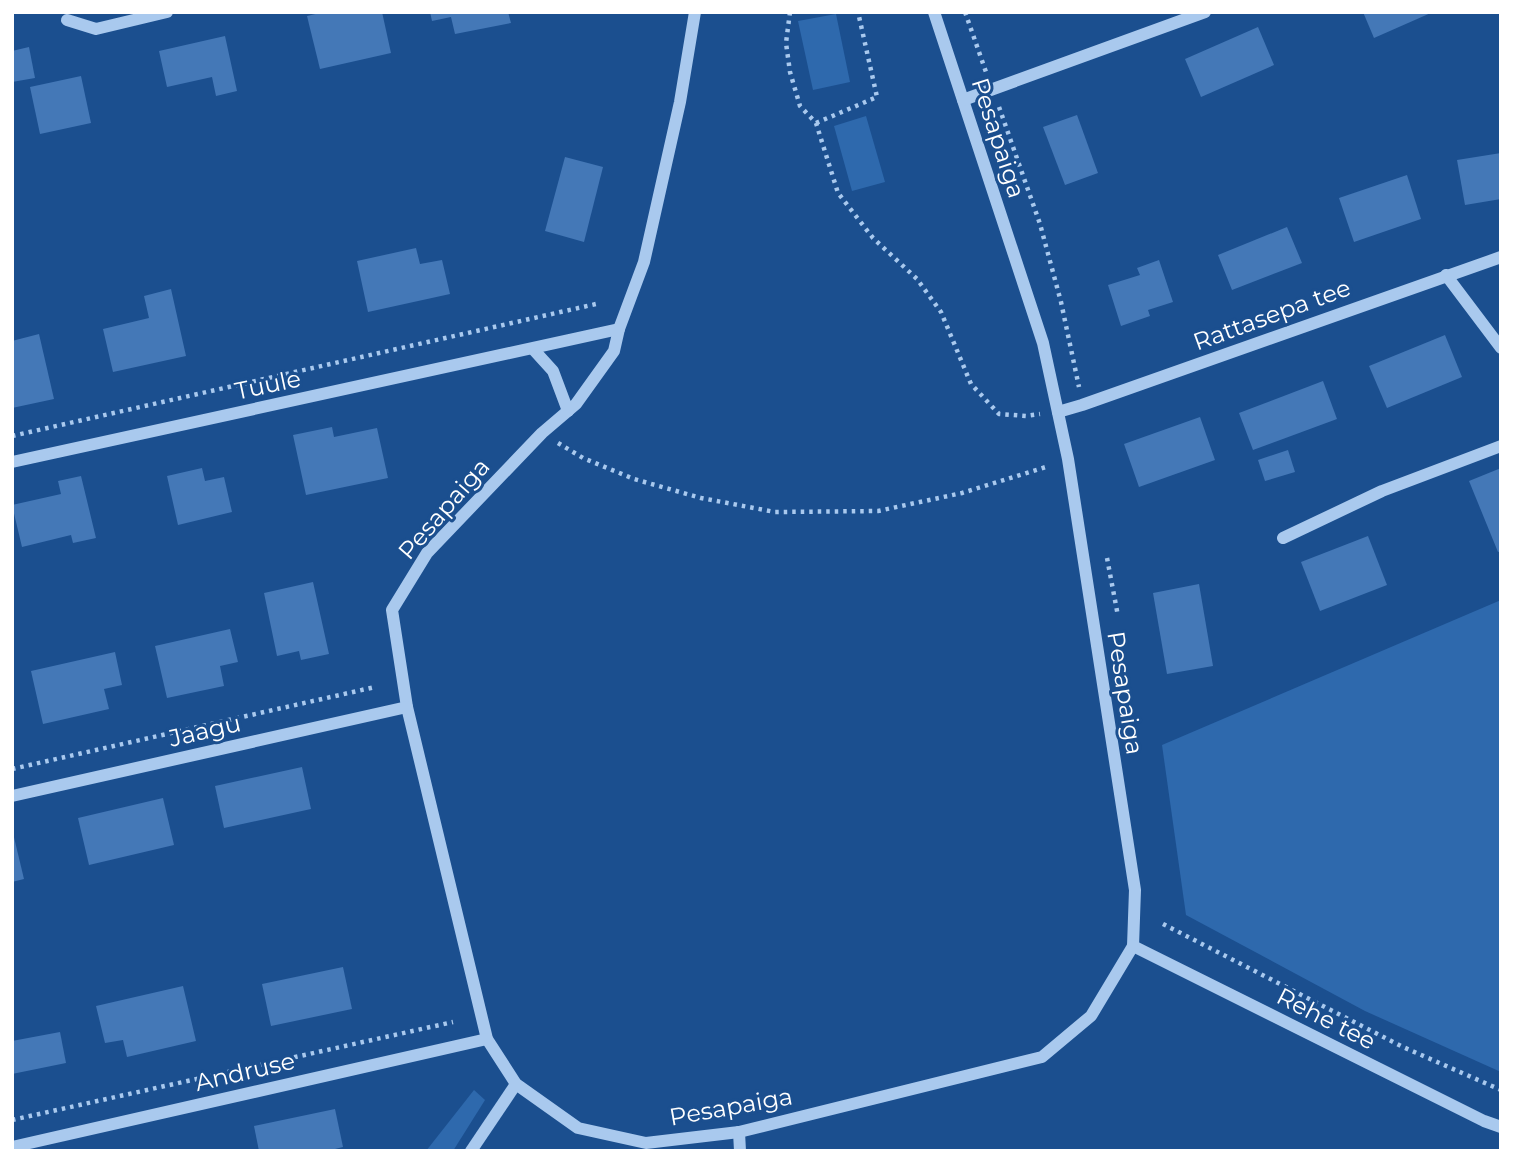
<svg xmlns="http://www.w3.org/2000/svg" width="1513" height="1163" viewBox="0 0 1513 1163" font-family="Montserrat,sans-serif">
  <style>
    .green { fill: #2e69ad }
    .building { fill: #4478b7 }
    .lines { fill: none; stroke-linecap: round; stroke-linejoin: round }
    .path { stroke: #a9c9ee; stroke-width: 4.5; stroke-dasharray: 3.5 5; stroke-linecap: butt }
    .minor { stroke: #a9c9ee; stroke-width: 12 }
    .labels { text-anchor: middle; stroke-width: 6; stroke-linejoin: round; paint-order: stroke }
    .street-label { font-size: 24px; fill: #fff; stroke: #1b4f8f }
  </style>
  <rect width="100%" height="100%" fill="#1b4f8f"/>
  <g class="green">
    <path d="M836,14L850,82L813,90L798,21Z"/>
    <path d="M866,116L885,182L852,191L834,126Z"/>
    <path d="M1501,600V1072L1365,1011L1186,915L1162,745Z"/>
    <path d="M474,1090L485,1100L453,1151H426Z"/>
  </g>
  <g class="building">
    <path d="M324,12H382L391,53L320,69L307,16Z"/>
    <path d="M430,12H508L511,23L455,34L451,17L432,21Z"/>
    <path d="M1363,12H1433L1374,38Z"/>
    <path d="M1258,27L1274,65L1201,97L1185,59Z"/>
    <path d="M225,36L237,91L216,96L212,77L167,87L159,51Z"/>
    <path d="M29,47L35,78L12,82V51Z"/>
    <path d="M81,76L91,123L40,134L30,87Z"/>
    <path d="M1077,115L1098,173L1065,185L1043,127Z"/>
    <path d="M1501,153V199L1465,205L1457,160Z"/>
    <path d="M565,157L603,167L584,242L545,231Z"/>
    <path d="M1407,175L1421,219L1354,242L1339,198Z"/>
    <path d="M1287,227L1302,263L1232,290L1218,255Z"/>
    <path d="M416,248L420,264L442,260L450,294L368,312L357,261Z"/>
    <path d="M1159,260L1173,302L1148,310L1150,316L1121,326L1108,285L1140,275L1137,268Z"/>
    <path d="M171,289L186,356L113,372L103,329L149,318L144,296Z"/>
    <path d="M39,334L54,399L12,408V341Z"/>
    <path d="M1445,335L1462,377L1387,408L1369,366Z"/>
    <path d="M1323,381L1337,419L1253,450L1239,413Z"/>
    <path d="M1200,417L1215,460L1139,487L1124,444Z"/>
    <path d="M332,427L334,437L377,428L388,478L306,495L293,435Z"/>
    <path d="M1288,450L1295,472L1265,481L1258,460Z"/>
    <path d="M202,468L205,481L224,477L232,512L178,525L167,476Z"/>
    <path d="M1501,468V551L1498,552L1469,481Z"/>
    <path d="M81,476L96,538L73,543L71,535L22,547L12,505L61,494L58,481Z"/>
    <path d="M1368,536L1387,585L1320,611L1301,562Z"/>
    <path d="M313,582L329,654L301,660L299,651L277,656L264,593Z"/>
    <path d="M1199,584L1213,666L1167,674L1153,593Z"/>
    <path d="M230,629L238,662L220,666L224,686L167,698L155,646Z"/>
    <path d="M115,652L122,685L104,689L109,709L43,724L31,671Z"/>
    <path d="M302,767L311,809L224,828L215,786Z"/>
    <path d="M163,798L174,845L89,865L78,818Z"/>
    <path d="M12,829L24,879L12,882Z"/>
    <path d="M343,967L352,1009L271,1026L262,984Z"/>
    <path d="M183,986L196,1041L127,1057L123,1040L105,1043L96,1006Z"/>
    <path d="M60,1032L66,1063L12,1074V1041Z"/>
    <path d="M335,1109L343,1147L327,1151H259L254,1126Z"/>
  </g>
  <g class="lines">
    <g class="path">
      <path d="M790,12L786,43L790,72L800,106L816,123L838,193L873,238L917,279L941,312L971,384L999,414L1026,416L1040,414"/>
      <path d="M965,12L986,72"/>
      <path d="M999,107L1040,224L1061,302L1079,387"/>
      <path d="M816,123L877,97L858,12"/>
      <path d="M12,436L596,304"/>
      <path d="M558,443L583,458L634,479L701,498L775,512L878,511L962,493L1049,466"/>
      <path d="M1107,558L1118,616"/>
      <path d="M12,769L375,687"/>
      <path d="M1163,924L1403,1047L1501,1090"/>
      <path d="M12,1120L453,1022"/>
    </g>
    <g class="minor">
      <path d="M695,12L680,102L644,262L619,329L614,351L576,404L542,433L427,553L392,610L407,707L487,1039L516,1084L578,1128L646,1143L739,1132L1042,1057L1091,1016L1133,946L1135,890L1068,459L1043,343L934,12"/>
      <path d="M67,20L96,29L167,12"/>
      <path d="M963,100L1205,12"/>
      <path d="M1446,275L1501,348"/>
      <path d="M533,349L553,371L568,411"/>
      <path d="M1058,412L1082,405L1501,257"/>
      <path d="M12,462L619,329"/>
      <path d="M1283,538L1382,491L1501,446"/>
      <path d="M12,796L407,707"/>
      <path d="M1133,946L1484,1121L1501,1127"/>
      <path d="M739,1132L740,1151"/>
      <path d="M12,1147L487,1039"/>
      <path d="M471,1151L516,1084"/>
    </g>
  </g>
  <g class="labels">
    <g class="street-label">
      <text transform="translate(998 138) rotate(72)" y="8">Pesapaiga</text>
      <text transform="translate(1272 315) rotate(-20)" y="8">Rattasepa tee</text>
      <text transform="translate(268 385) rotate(-12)" y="8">Tuule</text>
      <text transform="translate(444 509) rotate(-49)" y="8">Pesapaiga</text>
      <text transform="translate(1125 693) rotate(81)" y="8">Pesapaiga</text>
      <text transform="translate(205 731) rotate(-13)" y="8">Jaagu</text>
      <text transform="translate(1326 1019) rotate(27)" y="8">Rehe tee</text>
      <text transform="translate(245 1072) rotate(-13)" y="8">Andruse</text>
      <text transform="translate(731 1107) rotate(-10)" y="8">Pesapaiga</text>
    </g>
  </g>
  <rect width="1513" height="1163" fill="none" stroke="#ffffff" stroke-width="28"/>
</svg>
